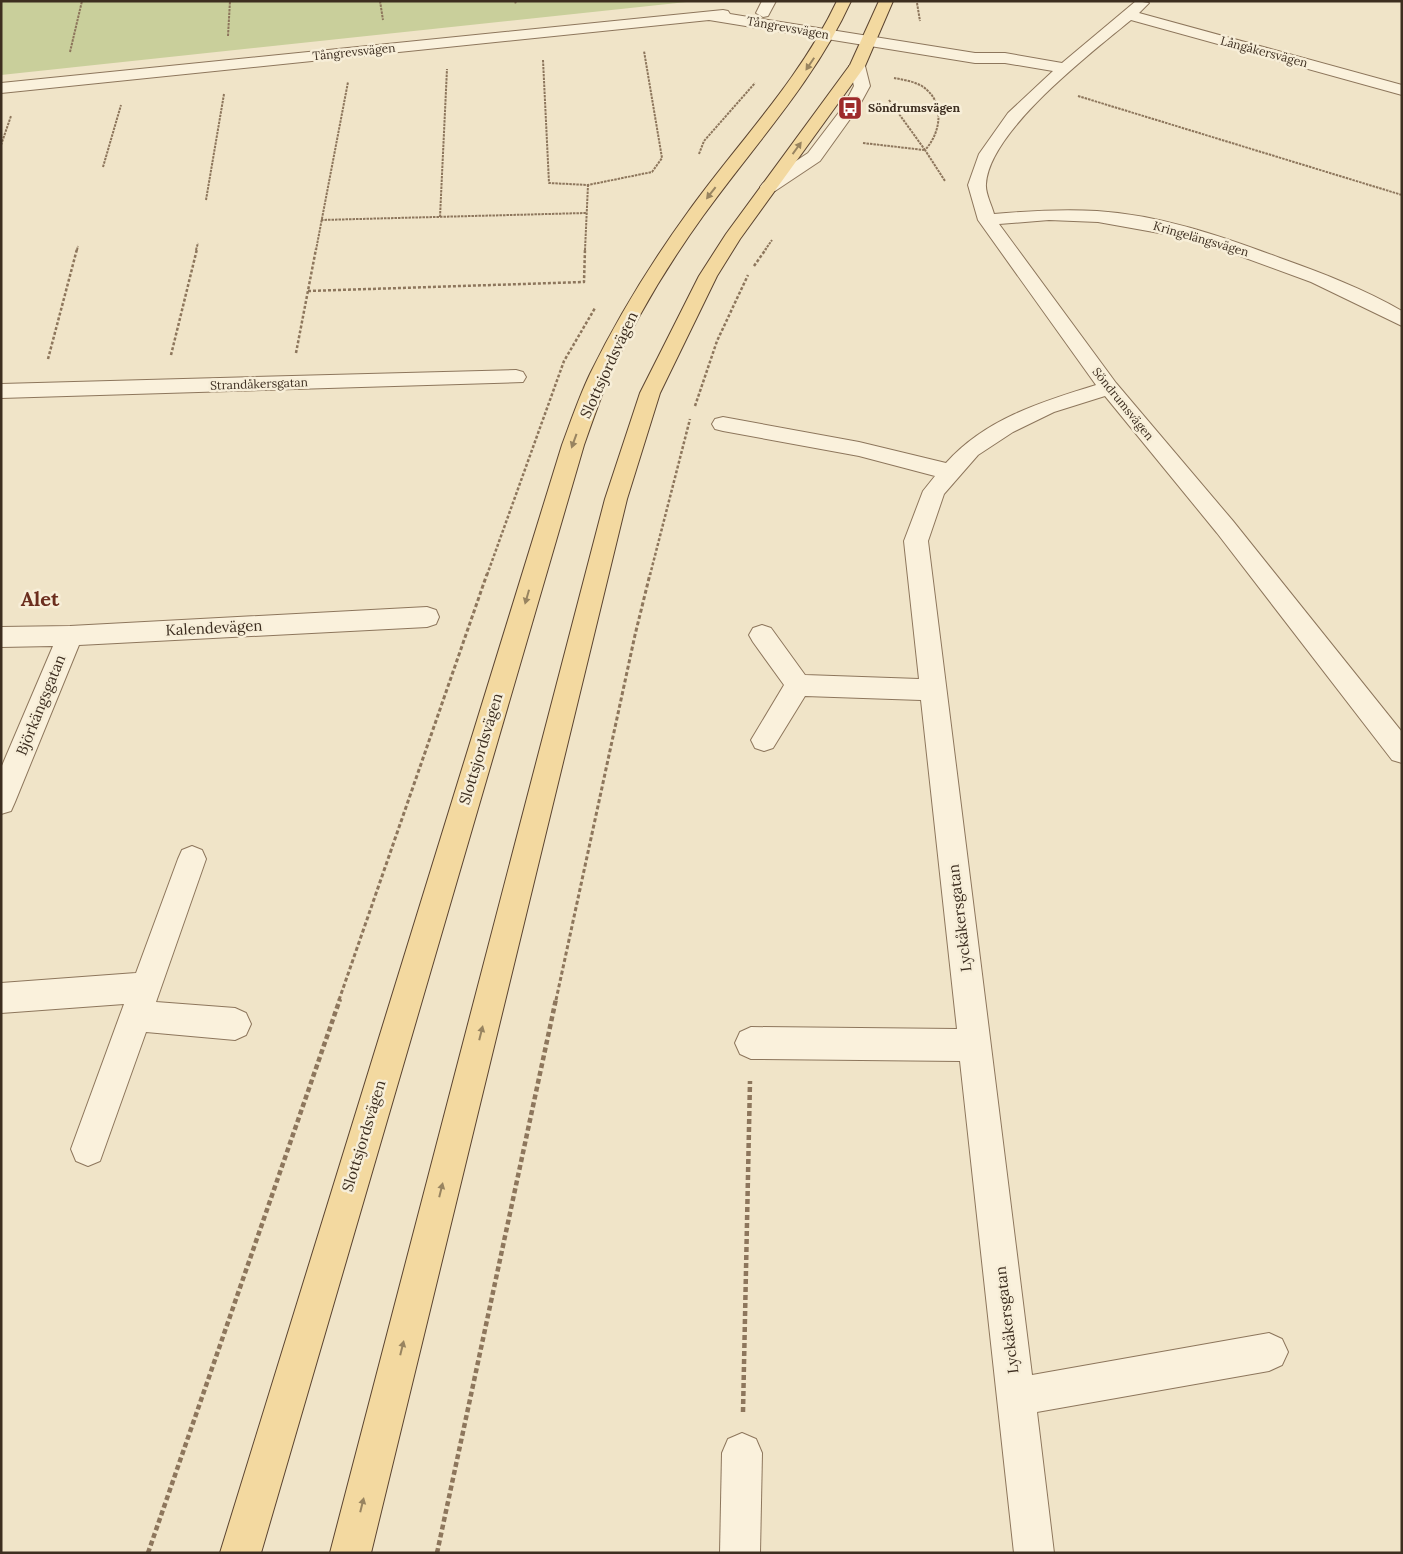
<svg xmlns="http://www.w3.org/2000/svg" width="1403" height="1554" viewBox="0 0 1403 1554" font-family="Lora,serif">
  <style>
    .green { fill: #c9cf9b }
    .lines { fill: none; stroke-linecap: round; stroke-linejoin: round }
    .minor-casing { stroke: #8d765c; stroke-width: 2 }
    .major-casing { stroke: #5b4430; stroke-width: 2 }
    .path-far3 { stroke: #8d765c; stroke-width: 2; stroke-dasharray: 2.5 1; stroke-linecap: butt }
    .path-far2 { stroke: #8d765c; stroke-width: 2.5; stroke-dasharray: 3 2; stroke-linecap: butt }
    .path-far1 { stroke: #8d765c; stroke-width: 3; stroke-dasharray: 4 2.5; stroke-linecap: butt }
    .path { stroke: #8d765c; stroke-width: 4.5; stroke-dasharray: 5 3; stroke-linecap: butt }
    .minor { fill: #faf1dc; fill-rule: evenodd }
    .major { fill: #f3d9a0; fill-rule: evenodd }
    .oneway { fill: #988460 }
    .labels { text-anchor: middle; stroke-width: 5; stroke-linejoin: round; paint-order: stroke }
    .far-street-label { font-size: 12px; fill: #3d2e20; stroke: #f7eed8 }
    .far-poi-label { font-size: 12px; font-weight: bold; fill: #3d2e20; stroke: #f7eed8; text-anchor: start }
    .street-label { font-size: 15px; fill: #3d2e20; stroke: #f7eed8 }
    .district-label { font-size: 20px; font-weight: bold; fill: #6b2e1e; stroke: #f7eed8 }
  </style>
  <rect width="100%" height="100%" fill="#f0e4c8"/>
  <path class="green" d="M1,1H696L1,75Z"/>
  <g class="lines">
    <defs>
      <g id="minor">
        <path d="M762,1H776L768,16L763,17L756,13Z"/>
        <path d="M1136,1L1149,3L1139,13L1402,85V95L1131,20C1091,53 989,131 986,184C985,193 992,206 994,214C1029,211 1062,209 1097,211C1160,215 1221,236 1280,258C1322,273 1364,289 1402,311V326L1311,282L1229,252L1176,236L1098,222L1049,220L999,224L1116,383L1233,521L1402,732V763L1392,760L1217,533L1105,396L1054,412L1013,432L978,455L944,494L928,541L1032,1375L1269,1333L1282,1339L1288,1352L1282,1365L1269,1371L1037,1412L1054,1553H1014L960,1061L751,1059L740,1054L735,1043L740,1032L751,1027L957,1029L921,700L805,696L773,748L764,751L755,748L751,740L784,685L753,642L749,635L753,628L762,625L771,628L805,675L919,679L904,541L923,491L935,476L859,456L723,431L715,429L712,424L715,419L723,417L859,442L946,463C985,419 1041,402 1096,385L978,220L968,185L979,154L1008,113L1053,71L1005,63H975L709,20L1,93V83L723,10L728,11L730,14L975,53H1005L1062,63Z"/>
        <path d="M857,61L865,66L870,86L858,108L820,161L775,191H763L760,187L763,183L808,153L843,107L854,86L849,66Z"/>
        <path d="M516,370L523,372L526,377L523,382L1,398V384Z"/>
        <path d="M427,607L436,610L439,617L436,624L427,627L79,645L15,802L11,811L1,814V768L53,646L1,647V627L70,626Z"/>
        <path d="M192,846L202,850L206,859L156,1002L235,1008L246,1013L251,1024L246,1035L235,1040L146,1032L100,1161L88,1166L76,1161L71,1149L124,1004L1,1013V983L136,973L178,859L182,850Z"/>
        <path d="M742,1433L756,1439L762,1453L760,1553H720L722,1453L728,1439Z"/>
      </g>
      <g id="major">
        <path d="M837,1H851C814,82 754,145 703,216C667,266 634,321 609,377C600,399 592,422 584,445L261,1553H220L562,445C571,421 579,397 590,374C618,317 651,263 688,212C739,141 799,81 837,1Z"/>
        <path d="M879,1H893L865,66L740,239L717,276L660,393L627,499L371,1553H330L605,499L640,393L699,276L726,234L850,65Z"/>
      </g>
    </defs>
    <use href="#minor" class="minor-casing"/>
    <use href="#major" class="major-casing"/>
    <g class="path-far3">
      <path d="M380,1L383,20"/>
      <path d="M515,1L516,4"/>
      <path d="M917,3L920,21"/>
      <path d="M228,36L230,1"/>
      <path d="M70,52L82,1"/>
      <path d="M543,60L549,183L588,185L652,172L662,158L644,51"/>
      <path d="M894,78C905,80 919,82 927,90C945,106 940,134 925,150L945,181"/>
      <path d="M1078,96L1402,195"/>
      <path d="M889,100L925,150"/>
      <path d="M863,143L924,150"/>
      <path d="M1,145L11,116"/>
      <path d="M699,154L704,141L755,83"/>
      <path d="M103,167L121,105"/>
      <path d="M206,200L224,94"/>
      <path d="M440,217L447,69"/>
      <path d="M321,220L586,213"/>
      <path d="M77,250L78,246"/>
      <path d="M196,250L198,243"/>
      <path d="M316,250L348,82"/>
      <path d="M585,250L588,185"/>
      <path d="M765,250L772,240"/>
    </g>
    <g class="path-far2">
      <path d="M754,266L766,249"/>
      <path d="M308,291L584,282L585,249"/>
      <path d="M296,353L316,249"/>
      <path d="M171,355L197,249"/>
      <path d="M48,359L77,249"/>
      <path d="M695,406L717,341L748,275"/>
      <path d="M487,575L564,361L595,308"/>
      <path d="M650,575L690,419"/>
    </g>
    <g class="path-far1">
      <path d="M339,1000L487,574"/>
      <path d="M556,1000L635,635L650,574"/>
    </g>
    <g class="path">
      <path d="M743,1412L750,1081"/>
      <path d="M148,1553L340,999"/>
      <path d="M437,1553L556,999"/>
    </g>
    <use href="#minor" class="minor"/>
    <use href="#major" class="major"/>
  </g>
  <defs><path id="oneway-solid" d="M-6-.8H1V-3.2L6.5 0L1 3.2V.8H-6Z" transform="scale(1.25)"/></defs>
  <g class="oneway">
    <use href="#oneway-solid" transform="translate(810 64) rotate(124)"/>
    <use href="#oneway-solid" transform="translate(797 148) rotate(-54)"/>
    <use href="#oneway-solid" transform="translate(711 193) rotate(128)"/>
    <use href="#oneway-solid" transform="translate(574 441) rotate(110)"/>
    <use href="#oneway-solid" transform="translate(527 597) rotate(106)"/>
    <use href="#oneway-solid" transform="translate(481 1033) rotate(-76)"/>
    <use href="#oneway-solid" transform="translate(441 1190) rotate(-76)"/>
    <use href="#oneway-solid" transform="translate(402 1348) rotate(-76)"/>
    <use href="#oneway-solid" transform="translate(362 1505) rotate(-76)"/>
  </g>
  <defs>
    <symbol id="bus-square" viewBox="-11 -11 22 22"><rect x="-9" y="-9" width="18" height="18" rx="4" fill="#9e2a2b" stroke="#f7eed8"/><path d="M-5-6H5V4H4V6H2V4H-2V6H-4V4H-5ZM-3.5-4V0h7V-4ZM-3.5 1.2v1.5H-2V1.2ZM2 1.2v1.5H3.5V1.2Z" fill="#fff"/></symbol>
  </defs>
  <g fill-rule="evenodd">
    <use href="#bus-square" x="836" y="94" width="28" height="28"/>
  </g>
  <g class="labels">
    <g class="far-street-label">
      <text transform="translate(788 28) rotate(10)" y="4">Tångrevsvägen</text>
      <text transform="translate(354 52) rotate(-6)" y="4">Tångrevsvägen</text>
      <text transform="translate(1264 52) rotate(15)" y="4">Långåkersvägen</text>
      <text transform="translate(1201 239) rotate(16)" y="4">Kringelängsvägen</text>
      <text transform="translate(259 384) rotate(-2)" y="4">Strandåkersgatan</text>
      <text transform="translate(1123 404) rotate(51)" y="4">Söndrumsvägen</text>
    </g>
    <g class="far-poi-label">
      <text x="868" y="112">Söndrumsvägen</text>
    </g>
    <g class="street-label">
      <text transform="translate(609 365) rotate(-65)" y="5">Slottsjordsvägen</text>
      <text transform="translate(214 628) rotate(-3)" y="5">Kalendevägen</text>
      <text transform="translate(41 705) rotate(-68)" y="5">Björkängsgatan</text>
      <text transform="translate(481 749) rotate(-73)" y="5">Slottsjordsvägen</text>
      <text transform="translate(960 918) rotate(-97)" y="5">Lyckåkersgatan</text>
      <text transform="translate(364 1136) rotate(-73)" y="5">Slottsjordsvägen</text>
      <text transform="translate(1007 1320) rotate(-97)" y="5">Lyckåkersgatan</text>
    </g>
    <g class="district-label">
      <text x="40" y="606">Alet</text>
    </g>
  </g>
  <rect width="1403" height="1554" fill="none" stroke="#3d2e20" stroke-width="5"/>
</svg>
